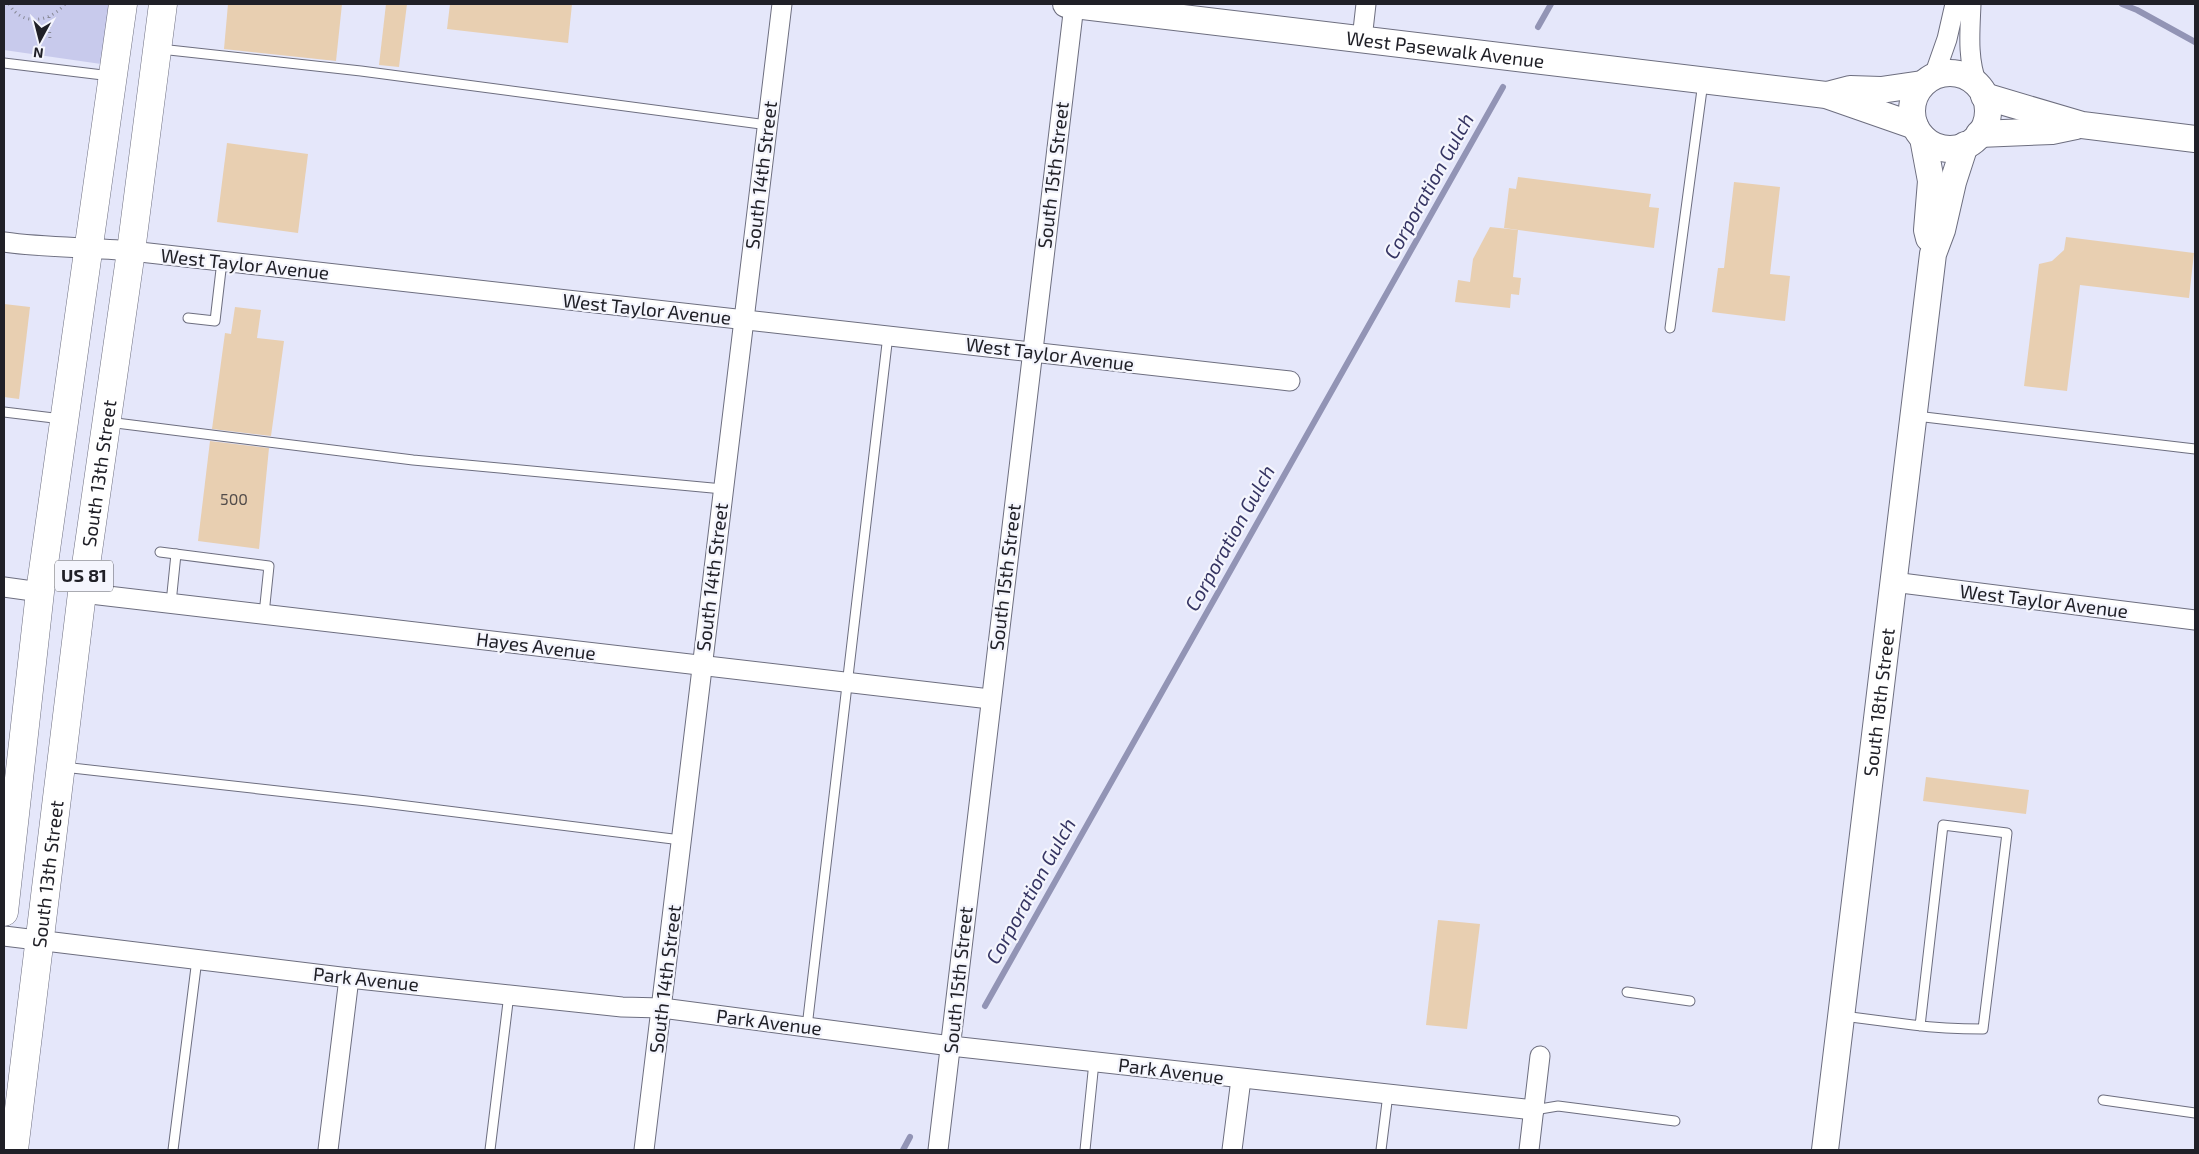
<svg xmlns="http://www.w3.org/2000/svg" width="2199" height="1154" viewBox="0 0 2199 1154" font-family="'Exo 2',sans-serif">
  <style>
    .green { fill: #c8caec }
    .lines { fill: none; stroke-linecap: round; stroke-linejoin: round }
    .stream { stroke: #9294b5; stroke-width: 6 }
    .building { fill: #e8cfb1 }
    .lane-casing { stroke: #6d6e7f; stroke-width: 11 }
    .street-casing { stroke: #6d6e7f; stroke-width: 21 }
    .secondary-casing { stroke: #6d6e7f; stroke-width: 28 }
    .highway-casing { stroke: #6d6e7f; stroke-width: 29 }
    .path { stroke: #888997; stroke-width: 3; stroke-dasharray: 1 4; stroke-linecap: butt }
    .lane { stroke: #fff; stroke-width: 9 }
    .street { stroke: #fff; stroke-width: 19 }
    .secondary { stroke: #fff; stroke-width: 26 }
    .highway { stroke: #fff; stroke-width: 28 }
    .labels { text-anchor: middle; stroke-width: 4.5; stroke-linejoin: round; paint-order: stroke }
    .number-label { font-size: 16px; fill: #524c4a }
    .shield { fill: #f4f5fd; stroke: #606067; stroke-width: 1 }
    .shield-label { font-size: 18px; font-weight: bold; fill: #202027 }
    .street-label { font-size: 19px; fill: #202027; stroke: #f4f5fd }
    .water-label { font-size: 20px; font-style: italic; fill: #363563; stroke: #f4f5fd }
  </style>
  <rect width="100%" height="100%" fill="#e5e7fa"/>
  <path class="green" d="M4,4H114L108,65L4,50Z"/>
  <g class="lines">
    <g class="stream">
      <path d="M2122,4L2137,10L2195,42"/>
      <path d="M1538,27L1551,4"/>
      <path d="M985,1006L1503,87"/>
      <path d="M903,1150L910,1137"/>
    </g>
  </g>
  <g class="building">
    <path d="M228,4H342L336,61L224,49Z"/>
    <path d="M386,4H407L399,67L379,65Z"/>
    <path d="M450,4H572L568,43L447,29Z"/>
    <path d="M227,143L308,154L298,233L217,222Z"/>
    <path d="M1518,177L1651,194L1649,207L1659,208L1654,248L1504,228L1509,188L1516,189Z"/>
    <path d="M1734,182L1780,187L1770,274L1790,276L1785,321L1712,312L1718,268H1724Z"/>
    <path d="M1490,227L1518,230L1513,277L1521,278L1519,295L1511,294L1510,308L1455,302L1458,280L1470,282L1473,259Z"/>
    <path d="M2066,237L2194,253L2189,298L2080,285L2067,391L2024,386L2039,264L2052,261L2064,250Z"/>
    <path d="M4,304L30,307L19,399L4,397Z"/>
    <path d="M235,307L261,310L257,338L284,341L271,436L212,429L225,333L231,334Z"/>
    <path d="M210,441L269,448L259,549L198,541Z"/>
    <path d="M1926,777L2029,790L2026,814L1923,801Z"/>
    <path d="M1438,920L1480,924L1467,1029L1426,1025Z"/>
  </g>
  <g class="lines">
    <defs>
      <g id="lane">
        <path d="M160,49L361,71L768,125"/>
        <path d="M4,63L111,76"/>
        <path d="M188,318L215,321L222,261"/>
        <path d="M1670,328L1703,82"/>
        <path d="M4,412L62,419"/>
        <path d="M1916,416L2195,449"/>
        <path d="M108,422L413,460L723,489"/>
        <path d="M160,552L269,566L264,614"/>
        <path d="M171,603L176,554"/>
        <path d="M63,767L367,801L681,840"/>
        <path d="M1627,992L1690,1001"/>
        <path d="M1843,1016L1913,1025C1936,1028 1959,1029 1983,1029L2007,833L1943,825L1920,1026"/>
        <path d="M807,1027L888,335"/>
        <path d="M2103,1100L2195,1113"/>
        <path d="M1534,1110L1558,1106L1675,1121"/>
        <path d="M173,1150L197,959"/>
        <path d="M490,1150L509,994"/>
        <path d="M1085,1150L1094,1062"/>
        <path d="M1381,1150L1388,1094"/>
      </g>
      <g id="street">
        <path d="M1971,4C1970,31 1967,58 1977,84"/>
        <path d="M1362,39L1366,4"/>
        <path d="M1934,76L1947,39L1955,4"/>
        <path d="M4,242C46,248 89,247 131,251L1290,381"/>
        <path d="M1893,582L2195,620"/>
        <path d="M4,587L40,592"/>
        <path d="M82,593L990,699"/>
        <path d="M4,936L349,978L622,1007L662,1008L951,1046L1534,1110"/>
        <path d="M328,1150L349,978"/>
        <path d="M644,1150L782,4"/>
        <path d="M938,1150L1074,5"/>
        <path d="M1232,1150L1241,1079"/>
        <path d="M1529,1150L1540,1056"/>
      </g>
      <g id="secondary">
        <path id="s1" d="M1066,4L1826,95L1915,126"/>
        <circle cx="1950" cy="111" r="38"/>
        <path d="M1827,95L1850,89L1881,90L1922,84"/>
        <path d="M1984,96L2082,125L2195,139"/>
        <path d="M1979,134L2052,131L2076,126"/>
        <path d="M1923,138L1931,181L1927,230L1929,238"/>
        <path id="s2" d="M1825,1150L1933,254L1942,230L1953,182L1965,145"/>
      </g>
      <g id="highway">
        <path d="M4,912L40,592L123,4"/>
        <path id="s3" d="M14,1150L82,593L131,251L163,4"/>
      </g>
    </defs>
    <use href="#lane" class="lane-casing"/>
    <use href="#street" class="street-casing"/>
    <use href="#secondary" class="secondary-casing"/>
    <use href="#highway" class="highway-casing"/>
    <g class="path">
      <path d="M9,4C22,27 50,22 65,4"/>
      <path d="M49,17L50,41"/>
    </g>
    <use href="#lane" class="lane"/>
    <use href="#street" class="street"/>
    <use href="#secondary" class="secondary"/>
    <use href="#highway" class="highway"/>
  </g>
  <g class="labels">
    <g class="number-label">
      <text x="234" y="505">500</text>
    </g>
    <rect class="shield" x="55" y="560.5" width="58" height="31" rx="4"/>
    <g class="shield-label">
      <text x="84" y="582">US 81</text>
    </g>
    <g class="street-label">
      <text dy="7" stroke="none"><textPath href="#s1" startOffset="382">West Pasewalk Avenue</textPath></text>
      <text transform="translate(761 175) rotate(-83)" y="7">South 14th Street</text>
      <text transform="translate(1053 175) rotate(-83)" y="7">South 15th Street</text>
      <text transform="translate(245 264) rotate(6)" y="7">West Taylor Avenue</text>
      <text transform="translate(647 309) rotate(6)" y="7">West Taylor Avenue</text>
      <text transform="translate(1050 354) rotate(7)" y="7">West Taylor Avenue</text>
      <text dy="7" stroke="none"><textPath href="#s3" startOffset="682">South 13th Street</textPath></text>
      <text transform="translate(712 577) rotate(-83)" y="7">South 14th Street</text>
      <text transform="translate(1005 577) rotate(-83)" y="7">South 15th Street</text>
      <text transform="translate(2044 601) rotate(7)" y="7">West Taylor Avenue</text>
      <text transform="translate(536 646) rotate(7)" y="7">Hayes Avenue</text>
      <text dy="7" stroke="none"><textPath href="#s2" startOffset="451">South 18th Street</textPath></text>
      <text dy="7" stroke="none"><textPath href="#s3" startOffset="278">South 13th Street</textPath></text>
      <text transform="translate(366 979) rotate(6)" y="7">Park Avenue</text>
      <text transform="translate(665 979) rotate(-83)" y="7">South 14th Street</text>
      <text transform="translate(958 980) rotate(-84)" y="7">South 15th Street</text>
      <text transform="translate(769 1022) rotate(7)" y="7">Park Avenue</text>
      <text transform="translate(1171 1071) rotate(7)" y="7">Park Avenue</text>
    </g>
    <g class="water-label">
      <text transform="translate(1429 186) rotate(-61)" y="7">Corporation Gulch</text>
      <text transform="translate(1230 538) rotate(-61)" y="7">Corporation Gulch</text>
      <text transform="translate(1031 891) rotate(-61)" y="7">Corporation Gulch</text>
    </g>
  </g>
  <rect width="2199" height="1154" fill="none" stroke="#202027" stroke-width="10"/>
  <g transform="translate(40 40) rotate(187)" stroke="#f4f5fd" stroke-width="4" paint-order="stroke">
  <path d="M0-4L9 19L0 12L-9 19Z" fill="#202027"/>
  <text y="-8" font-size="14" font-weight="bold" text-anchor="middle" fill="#202027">N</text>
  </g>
</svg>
